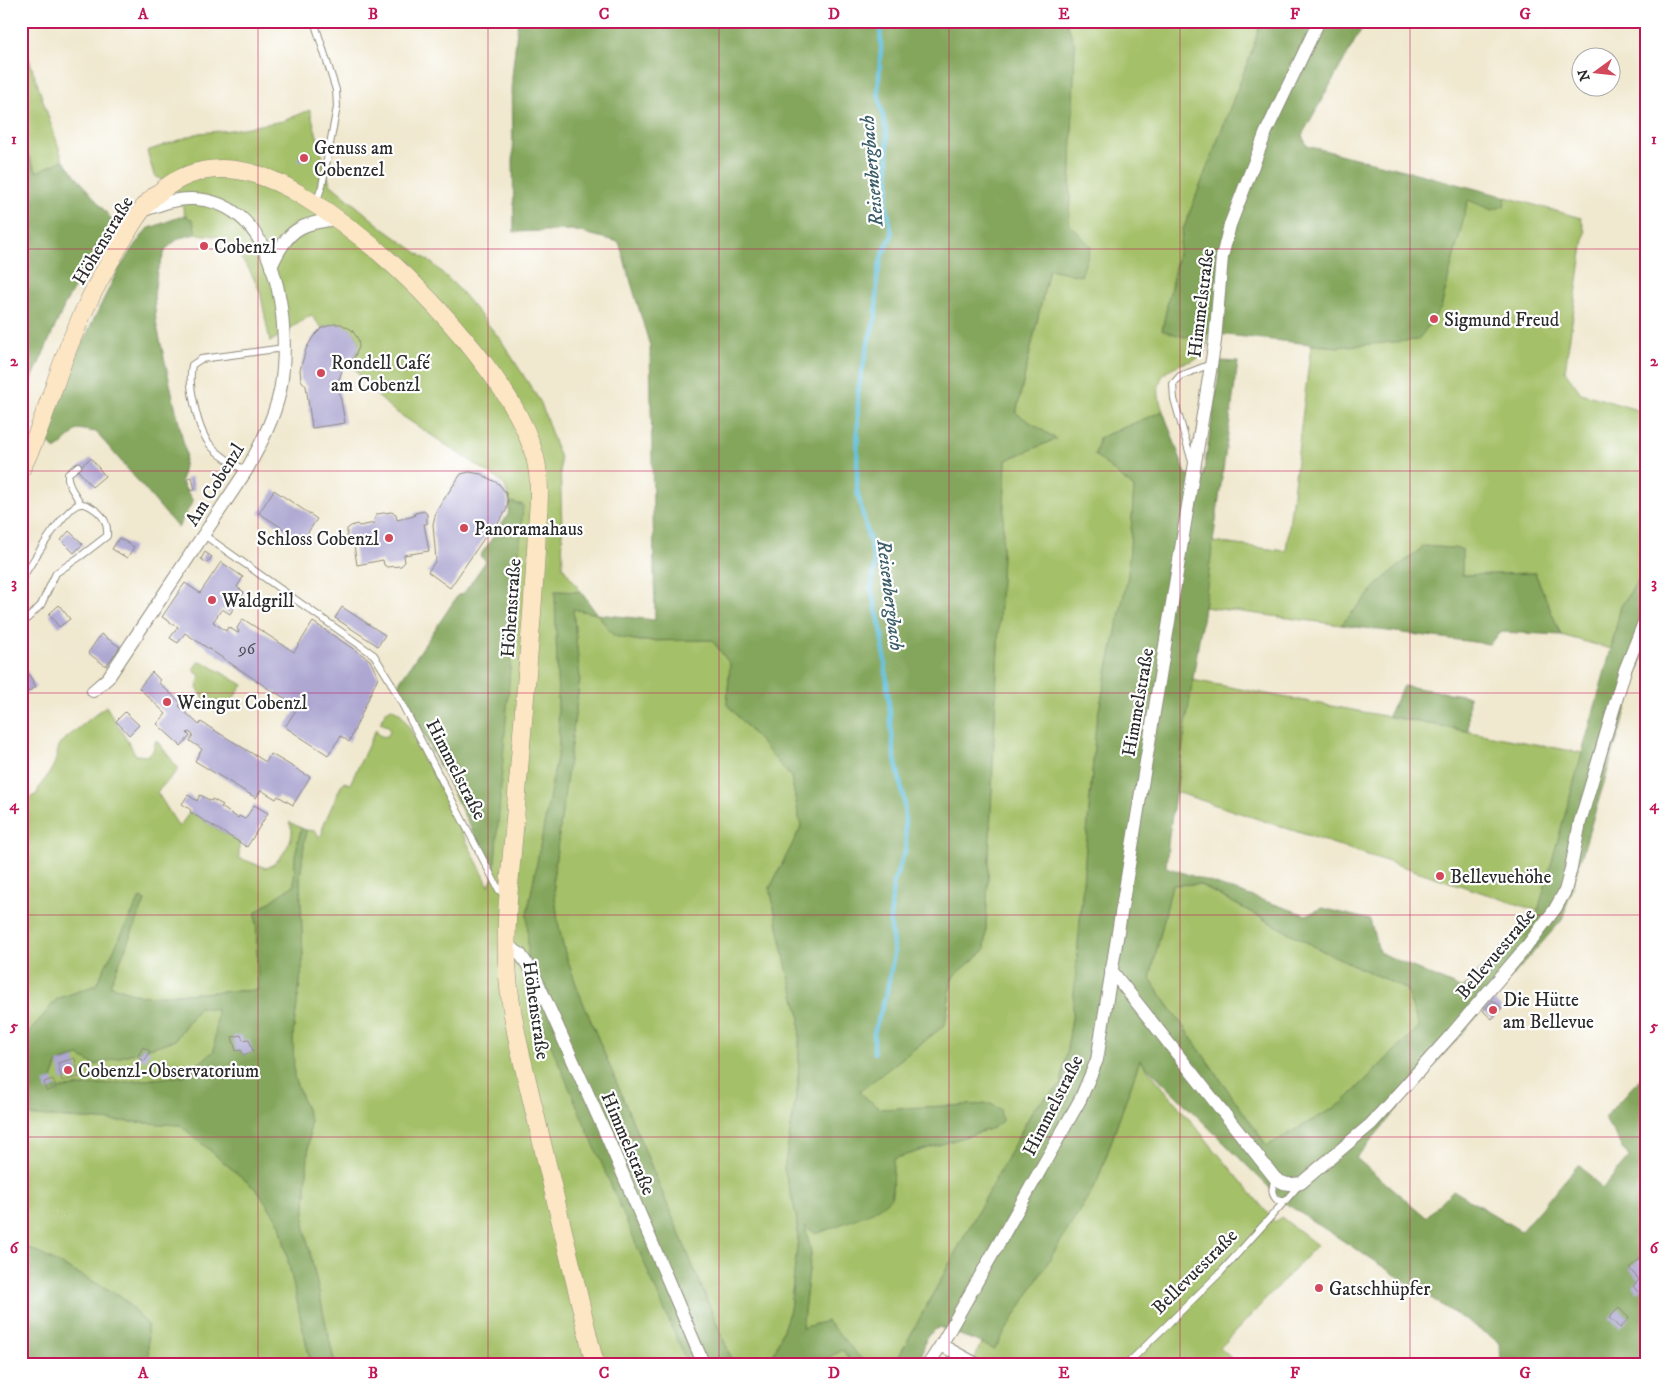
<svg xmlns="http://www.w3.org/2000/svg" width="1668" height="1386" viewBox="0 0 1668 1386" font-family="'IM FELL DW Pica',serif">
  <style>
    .green { fill: #a4c067; stroke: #687649 }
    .forest { fill: #83a65c; stroke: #576844; fill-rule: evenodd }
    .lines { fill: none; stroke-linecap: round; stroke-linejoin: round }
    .stream { stroke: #5dbedc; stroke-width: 4.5 }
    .building { fill: #ada7d2 }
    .lane-casing { stroke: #8e8a7d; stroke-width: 8 }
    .street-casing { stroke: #8e8a7d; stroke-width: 14 }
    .secondary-casing { stroke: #8e8a7d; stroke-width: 19 }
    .lane { stroke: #fff; stroke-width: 6 }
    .street { stroke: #fff; stroke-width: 12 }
    .secondary { stroke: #fce6c4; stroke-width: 18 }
    .grid { fill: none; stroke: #c2185b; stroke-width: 1; stroke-opacity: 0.55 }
    .poi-dot { fill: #d1495b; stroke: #fff; stroke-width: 2 }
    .labels { text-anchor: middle; stroke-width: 4.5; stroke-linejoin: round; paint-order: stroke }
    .number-label { font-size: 16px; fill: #4c4a55 }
    .poi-label { font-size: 19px; fill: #2b2b2b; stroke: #fff; text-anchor: start }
    .street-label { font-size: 19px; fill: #2b2b2b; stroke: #fff }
    .water-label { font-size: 20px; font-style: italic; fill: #3c5e69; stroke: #fff }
    .neatline { fill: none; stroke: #c2185b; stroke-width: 2 }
    .grid-label { font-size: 16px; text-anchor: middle; font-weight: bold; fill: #c2185b }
  </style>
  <rect width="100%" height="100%" fill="#fff"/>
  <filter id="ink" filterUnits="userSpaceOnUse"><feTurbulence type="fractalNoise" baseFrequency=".02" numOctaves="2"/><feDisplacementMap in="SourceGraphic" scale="10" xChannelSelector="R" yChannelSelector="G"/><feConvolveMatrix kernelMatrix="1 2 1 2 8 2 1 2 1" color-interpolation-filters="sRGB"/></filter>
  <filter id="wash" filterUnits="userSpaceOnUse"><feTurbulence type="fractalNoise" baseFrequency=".0096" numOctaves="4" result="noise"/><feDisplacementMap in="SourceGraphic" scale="20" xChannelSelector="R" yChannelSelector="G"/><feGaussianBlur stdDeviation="1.12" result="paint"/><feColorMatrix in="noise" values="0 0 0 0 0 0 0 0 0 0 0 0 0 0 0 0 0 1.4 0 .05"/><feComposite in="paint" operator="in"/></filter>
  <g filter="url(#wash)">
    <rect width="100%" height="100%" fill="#f0e8cf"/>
    <g class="green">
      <path d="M1066,21H1261L1252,51L1183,230L1162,330L1184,337L1208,333C1207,341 1207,350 1202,356C1197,360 1190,361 1184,363C1158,371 1154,386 1163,411L1099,438L1095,455L1134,488L1128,576L1096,724L1072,1019L1061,1085L1034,1108L896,1362L890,1365H867L827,1321L802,1328L811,1253L805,1225L892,1197L893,1159L993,1128L991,1104L879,1109L858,1092L945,1025L952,978L985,950L1006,460L1056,439L1016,414L1049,269L1069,223L1075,45Z"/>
      <path d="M21,35L63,160L37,172L21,142Z"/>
      <path d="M310,110L330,184L384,229L433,264L457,287L501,340L541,403L560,458L563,567L581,592L555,591L559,747L527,915L690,1365H335L304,1225L310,1120L294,1077L293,1034L303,960L300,877L306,830L316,831L319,837L322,834L323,826L341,786L344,782L350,784L376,729L378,734C385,740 393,734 388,726L380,723L386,711L392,708L401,714L411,731L489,886L494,874L522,505L510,502L505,486L495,477L393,410L371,390L350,363C371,341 349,317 322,328L311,315L270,342L260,291L249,269L235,251L216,236L196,234L193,221L185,215L178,191L154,175L147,151L199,133L231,130L283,121Z"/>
      <path d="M1506,197L1581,218L1585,232L1565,371L1581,393L1647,413V567L1621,606L1611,649L1561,635L1535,573L1462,575V549L1424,546L1382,580L1341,625L1204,607L1213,542L1286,551L1311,345L1338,347L1441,308L1468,200L1504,206Z"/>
      <path d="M573,609L597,614L614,636L640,641L712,640L730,664L727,704L791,777L801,827L770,888L787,969L800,1016L798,1085L784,1169L796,1214L798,1238L790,1310L770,1365H734L578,990L564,950L558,922L553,879L580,678Z"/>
      <path d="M198,662L205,663L243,685L223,712H217L207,703L197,688L200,676L193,670Z"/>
      <path d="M1192,680L1583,753L1538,911L1176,792Z"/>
      <path d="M106,706L136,755L147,756L153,751L156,740L179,769L157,792L179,827L190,812L239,842V858L266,868C278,865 293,842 292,830C292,829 289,822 289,822L301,828L295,856L294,885L256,912L259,990L141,996L110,985L145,901L140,898L96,985L57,999L27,1035L21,1044V802L37,794C40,783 44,782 50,772C55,764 58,754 59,744Z"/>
      <path d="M1172,884H1198L1321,950L1406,989L1419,1027L1341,1104L1267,1146L1150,979Z"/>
      <path d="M199,1007L218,1009L214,1051L184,1076L55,1089L52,1079L58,1063L79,1056L95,1065L175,1040Z"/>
      <path d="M1140,1060L1275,1222L1281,1217L1317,1245L1220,1348L1239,1365H972L981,1343L994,1350L1097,1182Z"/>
      <path d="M21,1115L180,1125L259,1192L280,1224L311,1365H149L147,1324L121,1296L21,1244Z"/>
      <path d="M843,1350L853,1365H813Z"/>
    </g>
    <g class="forest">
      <path d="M518,21H1066L1075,45L1069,223L1091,247L1081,276L1049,269L1016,413L1056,439L1006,460L985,950L952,978L945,1025L859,1092L880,1109L991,1104L1000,1109L1002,1121L993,1128L893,1159L892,1197L875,1211L816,1234L805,1226L811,1253L802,1328L827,1321L867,1365H853L843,1350L813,1365H770L790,1310L798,1238L796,1214L784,1169L798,1085L800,1016L787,969L770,888L801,827L791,777L727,704L730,664L712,640L640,641L614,636L597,614L573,609L580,678L553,879L558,922L564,950L578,990L734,1365H688L529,994L527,915L559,747L555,591L581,592L597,614L655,620L650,346L619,242L572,230L514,232L512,77Z"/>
      <path d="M1261,21H1366L1302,135L1307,146L1416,173L1506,197L1504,206L1492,210L1468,200L1441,308L1418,340L1338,347L1208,333L1184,337L1162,330L1183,230L1252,51Z"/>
      <path d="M21,142L37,172L63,160L113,221L66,302L32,379L21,413Z"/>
      <path d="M185,215L193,221L196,234L179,238L166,249L157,272L154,296L156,322L186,454L181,482L193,501L178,528L96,432L78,429L56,450L45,440L70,368L118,270L147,229Z"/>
      <path d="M1221,361L1238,362L1204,607L1169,835L1166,867L1306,915L1323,908L1370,920L1379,952L1462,989L1538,911L1611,649L1621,606L1647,567V642L1562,920L1442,1056L1356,1158L1426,1217L1453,1190L1521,1231L1579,1164L1602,1189L1629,1157L1604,1118L1647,1071V1365H1501L1500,1343L1285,1203L1140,1060L1097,1182L994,1350L981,1343L939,1327L926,1337L921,1359L909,1365H890L896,1362L1034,1108L1061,1085L1072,1019L1096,724L1128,576L1134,488L1095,455L1099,438L1163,411L1186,474L1203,477ZM1199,884L1321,950L1406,989L1419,1027L1341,1104L1267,1146L1150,979L1172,885Z"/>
      <path d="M510,502L523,505L494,874L398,684L458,595L464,593L486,561L480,556L508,515Z"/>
      <path d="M1424,546L1462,549V575L1535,573L1561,635L1502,632L1489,644L1341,625L1382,580Z"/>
      <path d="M1403,686L1469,696L1468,731L1388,716Z"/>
      <path d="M301,828L306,830L300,877L303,960L293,1034L294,1077L310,1120L304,1225L335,1365H311L280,1224L259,1192L180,1125L21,1115V1044L27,1035L57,999L96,985L140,898L145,901L110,985L141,996L258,990L256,912L294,885L295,856ZM199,1007L217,1010L214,1051L184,1076L55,1089L52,1079L58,1062L79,1056L95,1065L175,1040Z"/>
      <path d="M21,1244L121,1296L147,1324L149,1365H21Z"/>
    </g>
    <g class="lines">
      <g class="stream">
        <path d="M874,1053V1033L887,991L894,954L890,921L893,885L906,848L904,799L894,754L882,633L871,589L875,563L857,491L858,390L869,339L876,317L877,278L882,255L892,235L886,202L889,187L887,136L878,92L881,48L880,21"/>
        <path d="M1635,1365L1647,1350"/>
      </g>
    </g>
    <g id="blocks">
      <g class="building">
        <path d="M308,154L310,159L299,162L298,157Z"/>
        <path d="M333,324H341L352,330L358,339L359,347L353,360L342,370L338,383L345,423L312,428L306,386L301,380L300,370L306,349L313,337L322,328Z"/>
        <path d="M91,458L105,476L92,487L77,469Z"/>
        <path d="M469,472L481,474L499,484L506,493L508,503L506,511L492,532L489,531L450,588L428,572L436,560L433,524L436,512L444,499L461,474Z"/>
        <path d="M192,477L195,490L190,491L187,478Z"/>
        <path d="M274,490L317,519L302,541L259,513Z"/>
        <path d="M424,511L427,514V524H424L429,551L404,555L405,562L401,566L387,567L384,565L383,560L357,565L353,539L347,537V529L351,526L357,524L359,526L375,523L374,520L377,514L391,512L396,514L397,520L414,516L415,513Z"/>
        <path d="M69,531L83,544L74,553L61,540Z"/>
        <path d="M119,538L134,547L127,558L112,549Z"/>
        <path d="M205,552L212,557L207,563L201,559Z"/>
        <path d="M221,562L243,577L237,587L244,592L230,614L222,609L213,622L226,631L228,627L238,633L239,632L237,628L243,619L294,652L313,622L370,660L378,677L349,742L341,736L328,755L285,727L298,707L275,692V693L185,633L178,643L170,638L178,627L162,617L178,593L185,583L200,593Z"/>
        <path d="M59,605L70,619L59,627L49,614Z"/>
        <path d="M342,607L385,635L378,646L335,618Z"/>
        <path d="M101,634L120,647L106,666L88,653Z"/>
        <path d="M27,671L36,687L21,696V675Z"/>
        <path d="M152,672L160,680L158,682L181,703L179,706L199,725L201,722L266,762L271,754L310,777L293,805L278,796L276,799L261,790L256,798L195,761L202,749L190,741L193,735L189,732L187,733L190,736L181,746L157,724L166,714L139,688Z"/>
        <path d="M125,712L139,725L129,735L116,721Z"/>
        <path d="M188,795L197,801L200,795L211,801L212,799L223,805L221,807L238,818L239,816L245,819L254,805L268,813L247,847L190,812L191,810L182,804Z"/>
        <path d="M1493,1000L1502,1008L1492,1019L1483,1011Z"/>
        <path d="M241,1035L243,1040L249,1039L253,1052L243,1055L241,1050L236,1051L232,1037Z"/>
        <path d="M143,1047L150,1051L145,1061L137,1057Z"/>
        <path d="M75,1058L79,1077L62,1081L58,1063Z"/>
        <path d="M53,1079L56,1088L46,1091L44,1082Z"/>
        <path d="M1647,1253V1291L1644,1287L1638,1292L1633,1286L1639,1280L1629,1268Z"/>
        <path d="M1619,1308L1629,1318L1620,1328L1609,1318Z"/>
      </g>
    </g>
  </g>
  <g filter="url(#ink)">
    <use href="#blocks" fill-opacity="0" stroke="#8e8a7d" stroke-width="1"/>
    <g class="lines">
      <defs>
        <g id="lane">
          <path d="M314,21L336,90L337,107L322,186L316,203"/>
          <path d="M1192,462L1174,399L1173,384L1180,376L1211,364"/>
          <path d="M78,466L68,474V479L71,488L81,504"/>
          <path d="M246,471C211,451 202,443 194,403C191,390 189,378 192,365L201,359L284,348"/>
          <path d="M204,535L374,655L390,681L499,890L506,897"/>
          <path d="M21,580C30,566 65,506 80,504C86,503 93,508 98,512C105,518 108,526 107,536L81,556L56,573L41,605L21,625"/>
          <path d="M1275,1178C1272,1188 1270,1194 1278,1201H1285L1300,1184"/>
          <path d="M1126,1365L1221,1272L1285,1201"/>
        </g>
        <g id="street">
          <path d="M271,267C288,229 298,224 338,219"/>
          <path d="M93,691L108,678L246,471C260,446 274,419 280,391C292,327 279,201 193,199C175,198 158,205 142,211"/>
          <path d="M507,945L520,954L534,974L605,1132L704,1365"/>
          <path d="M1111,970L1275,1178C1284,1185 1290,1185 1301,1183L1371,1124L1452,1034L1527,946L1555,909L1565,891L1571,868L1580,822L1625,670L1647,615"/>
          <path d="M941,1345L978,1365"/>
          <path d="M928,1365L941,1345L1080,1100L1097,1060L1215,341L1222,257L1230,225L1266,132L1319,21"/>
        </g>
        <path id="secondary" d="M21,469C42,429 53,385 70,343C84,308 102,273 122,241C133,222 143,204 161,191C205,155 257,168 301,195C368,236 426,291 475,352C500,384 524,417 535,457C541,481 539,504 537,528C536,556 534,585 532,613C526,678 521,742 516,806C512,862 503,920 508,977C510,1003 515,1029 521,1055L595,1365"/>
      </defs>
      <use href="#lane" class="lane-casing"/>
      <use href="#street" class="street-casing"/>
      <use href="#secondary" class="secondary-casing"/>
      <use href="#lane" class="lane"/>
      <use href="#street" class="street"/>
      <use href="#secondary" class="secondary"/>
    </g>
  </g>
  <path class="grid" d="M258,21V1365M488,21V1365M719,21V1365M949,21V1365M1180,21V1365M1410,21V1365M21,249H1647M21,471H1647M21,693H1647M21,915H1647M21,1137H1647"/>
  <g class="poi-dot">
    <circle cx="304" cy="158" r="5"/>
    <circle cx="204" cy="246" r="5"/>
    <circle cx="1434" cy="319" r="5"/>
    <circle cx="321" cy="373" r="5"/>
    <circle cx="464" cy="528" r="5"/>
    <circle cx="389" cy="538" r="5"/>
    <circle cx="212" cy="600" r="5"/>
    <circle cx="167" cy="702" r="5"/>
    <circle cx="1440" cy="876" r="5"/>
    <circle cx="1493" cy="1010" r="5"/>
    <circle cx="68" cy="1070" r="5"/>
    <circle cx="1319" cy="1288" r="5"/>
  </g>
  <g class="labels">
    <g class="number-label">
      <text x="247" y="654">96</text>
    </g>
    <g class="poi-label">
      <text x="314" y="154">Genuss am<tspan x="314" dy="22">Cobenzel</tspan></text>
      <text x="214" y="253">Cobenzl</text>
      <text x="1444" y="326">Sigmund Freud</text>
      <text x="331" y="369">Rondell Café<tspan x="331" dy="22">am Cobenzl</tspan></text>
      <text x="474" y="535">Panoramahaus</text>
      <text x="379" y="545" text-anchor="end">Schloss Cobenzl</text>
      <text x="222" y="607">Waldgrill</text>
      <text x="177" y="709">Weingut Cobenzl</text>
      <text x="1450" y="883">Bellevuehöhe</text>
      <text x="1503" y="1006">Die Hütte<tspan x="1503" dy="22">am Bellevue</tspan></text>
      <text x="78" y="1077">Cobenzl-Observatorium</text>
      <text x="1329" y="1295">Gatschhüpfer</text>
    </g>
    <g class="street-label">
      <text transform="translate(102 240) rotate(-59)" y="7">Höhenstraße</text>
      <text transform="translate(1200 303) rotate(-83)" y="7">Himmelstraße</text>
      <text transform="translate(214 484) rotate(-58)" y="7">Am Cobenzl</text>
      <text transform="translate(510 608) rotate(-86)" y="7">Höhenstraße</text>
      <text transform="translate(1137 702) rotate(-80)" y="7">Himmelstraße</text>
      <text transform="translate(457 769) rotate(63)" y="7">Himmelstraße</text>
      <text transform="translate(1495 953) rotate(-50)" y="7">Bellevuestraße</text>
      <text transform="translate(537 1010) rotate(82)" y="7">Höhenstraße</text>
      <text transform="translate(1052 1105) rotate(-63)" y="7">Himmelstraße</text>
      <text transform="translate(629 1143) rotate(67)" y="7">Himmelstraße</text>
      <text transform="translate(1194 1271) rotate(-45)" y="7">Bellevuestraße</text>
    </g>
    <g class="water-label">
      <text transform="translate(871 171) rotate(-95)" y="7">Reisenbergbach</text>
      <text transform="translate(891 595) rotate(83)" y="7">Reisenbergbach</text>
    </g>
  </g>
  <rect width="1668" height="1386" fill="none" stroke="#fff" stroke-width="55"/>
  <g transform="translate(1596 72) rotate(255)"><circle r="24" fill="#ffffff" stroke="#aaaaaa"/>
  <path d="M0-4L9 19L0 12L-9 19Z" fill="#d1495b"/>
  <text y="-8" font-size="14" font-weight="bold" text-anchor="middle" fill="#2b2b2b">N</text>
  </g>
  <rect x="28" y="28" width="1612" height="1330" class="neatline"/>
  <g class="grid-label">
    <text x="143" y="19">A</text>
    <text x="373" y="19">B</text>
    <text x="604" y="19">C</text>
    <text x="834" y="19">D</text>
    <text x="1064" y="19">E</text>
    <text x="1295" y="19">F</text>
    <text x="1525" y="19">G</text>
    <text x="14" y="144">1</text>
    <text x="1654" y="144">1</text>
    <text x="14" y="366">2</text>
    <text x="1654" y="366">2</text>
    <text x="14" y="588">3</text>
    <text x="1654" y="588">3</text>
    <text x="14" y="810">4</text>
    <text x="1654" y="810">4</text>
    <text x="14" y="1031">5</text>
    <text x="1654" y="1031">5</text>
    <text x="14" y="1253">6</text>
    <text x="1654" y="1253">6</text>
    <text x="143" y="1378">A</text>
    <text x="373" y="1378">B</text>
    <text x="604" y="1378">C</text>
    <text x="834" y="1378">D</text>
    <text x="1064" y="1378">E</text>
    <text x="1295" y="1378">F</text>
    <text x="1525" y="1378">G</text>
  </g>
</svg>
